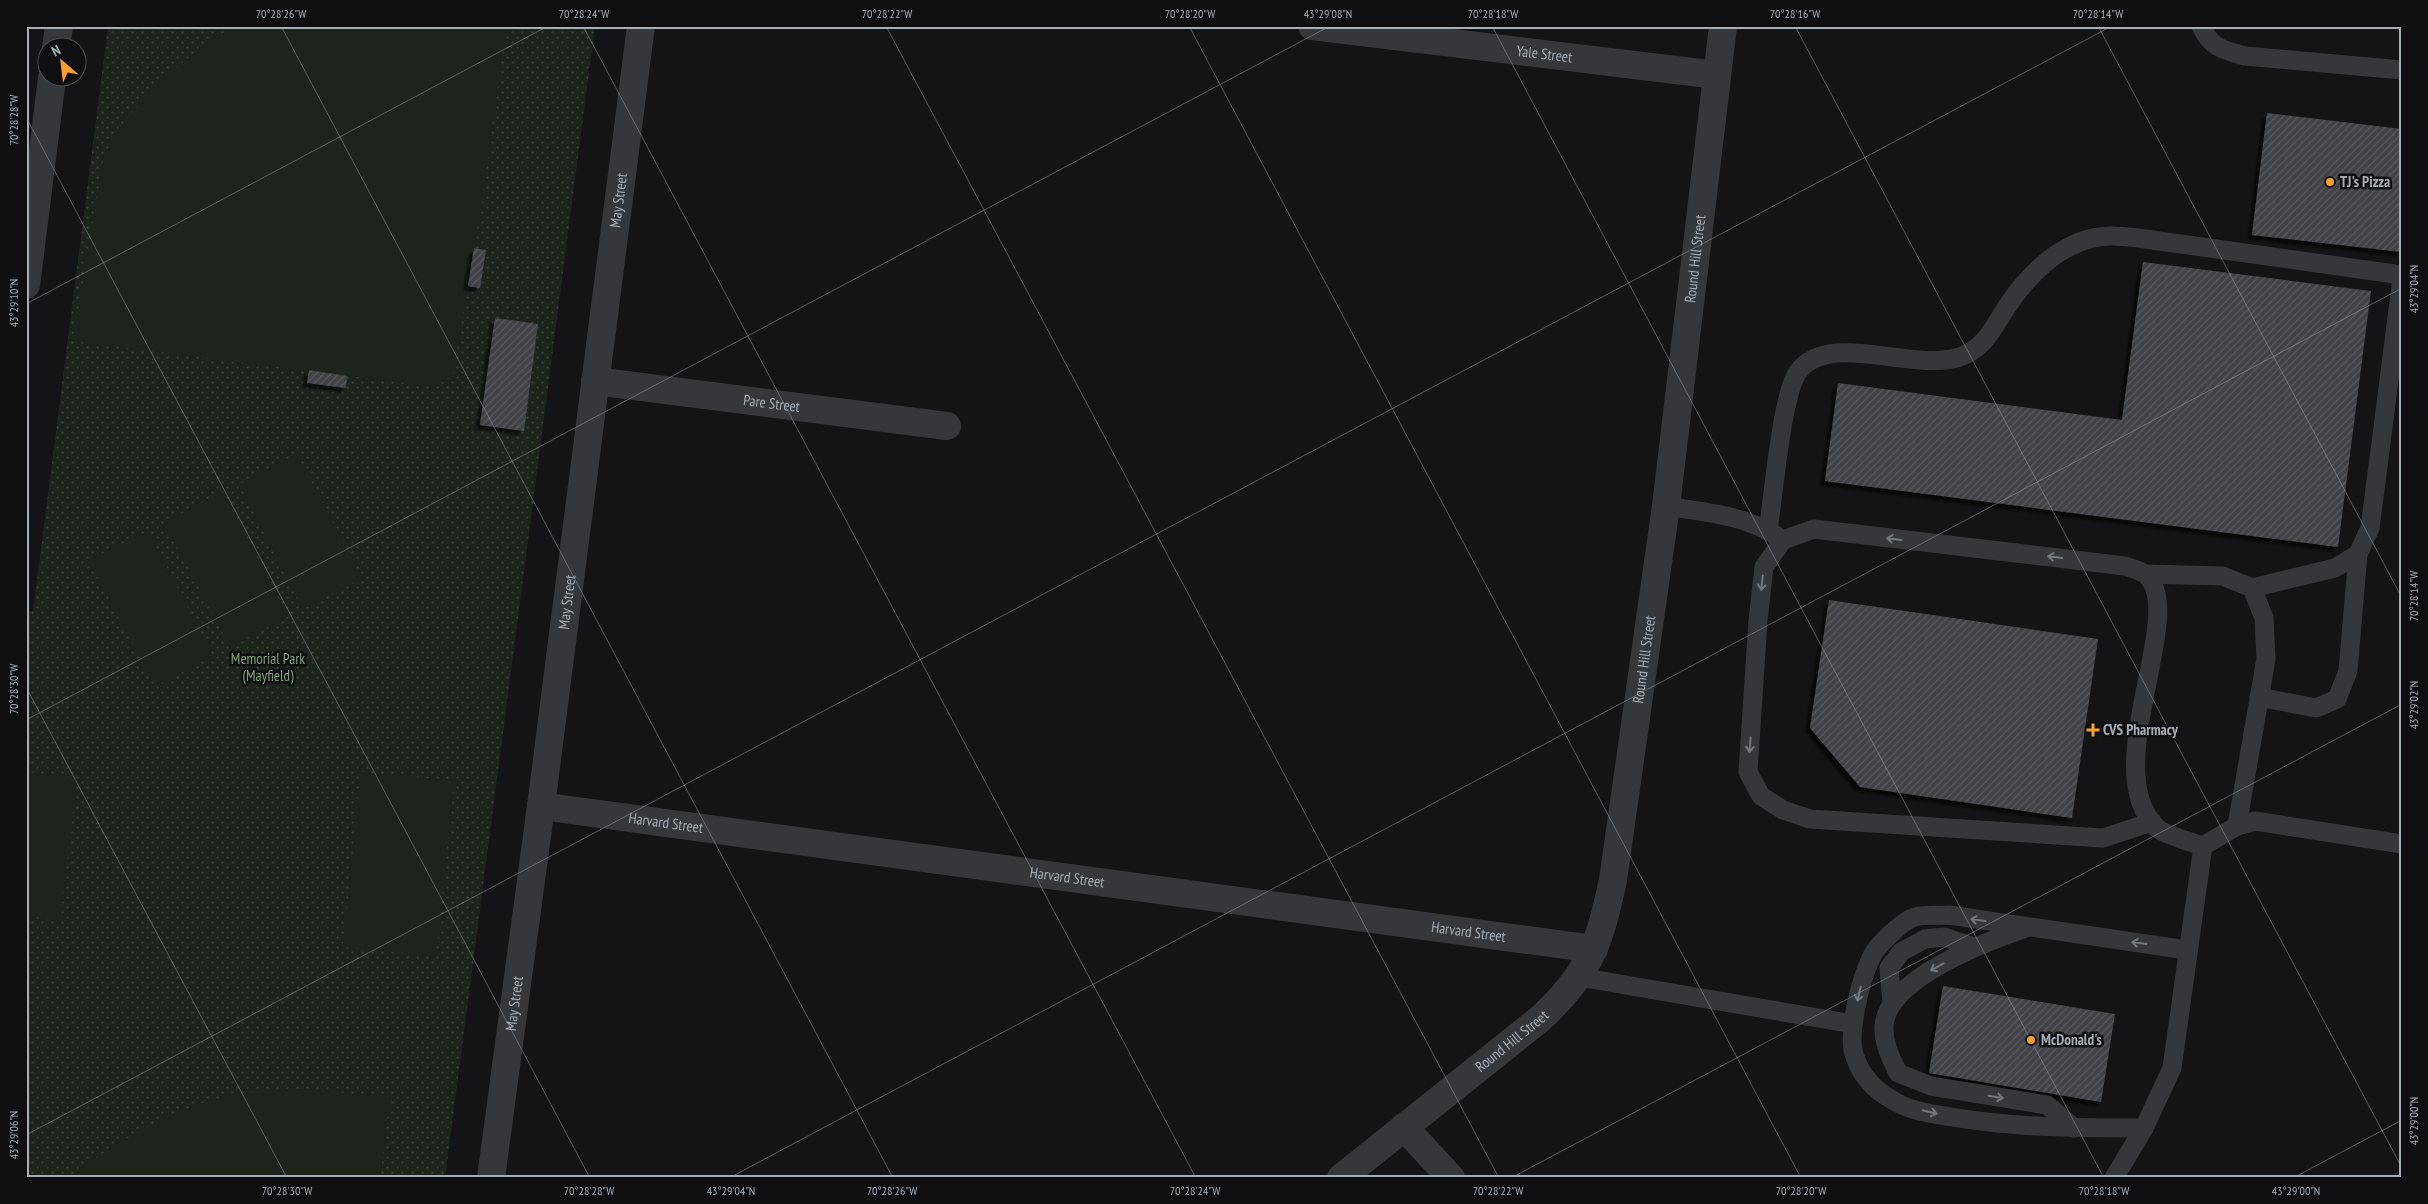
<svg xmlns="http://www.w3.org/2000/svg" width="2428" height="1204" viewBox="0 0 2428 1204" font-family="'PT Sans Narrow',sans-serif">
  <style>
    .park { fill: url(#park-dots) }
    .garden { fill: #1c241c }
    .building { fill: url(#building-hatch); filter: url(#shadow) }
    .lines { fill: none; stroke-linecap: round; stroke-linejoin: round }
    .lane { stroke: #35373b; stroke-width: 19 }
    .street { stroke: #35373b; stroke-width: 28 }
    .oneway { stroke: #73787f }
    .ticks { fill: none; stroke: #a5adb7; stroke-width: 1; stroke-opacity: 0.45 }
    .poi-dot { fill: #f79e2b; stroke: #0f0f11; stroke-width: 2 }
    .labels { text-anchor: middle; stroke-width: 5; stroke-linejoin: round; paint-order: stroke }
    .street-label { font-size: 15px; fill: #a5adb7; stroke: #0f0f11 }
    .poi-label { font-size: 15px; font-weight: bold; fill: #a5adb7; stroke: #0f0f11; text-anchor: start }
    .park-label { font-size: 15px; fill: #7da27c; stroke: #0f0f11 }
    .neatline { fill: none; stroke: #a5adb7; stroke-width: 2 }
    .ticks-label { font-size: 12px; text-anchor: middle; fill: #a5adb7 }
  </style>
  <defs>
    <pattern id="park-dots" width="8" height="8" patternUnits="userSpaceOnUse" patternTransform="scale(1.25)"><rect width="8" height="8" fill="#1c241c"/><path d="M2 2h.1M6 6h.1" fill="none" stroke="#3a413b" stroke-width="1.8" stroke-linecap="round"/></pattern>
    <pattern id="building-hatch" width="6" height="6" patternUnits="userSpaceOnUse" patternTransform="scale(1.25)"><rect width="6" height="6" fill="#404246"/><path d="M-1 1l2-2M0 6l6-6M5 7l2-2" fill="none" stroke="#595b5e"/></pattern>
    <filter id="shadow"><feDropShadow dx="-4.5" dy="4.5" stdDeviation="1" flood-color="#0009"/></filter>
  </defs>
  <rect width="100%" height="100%" fill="#141416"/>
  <path class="park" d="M108,26H595L445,1178H26V611H33Z"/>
  <g class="garden">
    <path d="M234,26H506L483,193L453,374L436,387L73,341L104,155L125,120L165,77L204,45Z"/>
    <path d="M297,454L362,578L303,609L239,484Z"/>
    <path d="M223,492L288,616L230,647L164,522Z"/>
    <path d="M148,531L213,656L155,686L89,561Z"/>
    <path d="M28,772L77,778L60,920L26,916Z"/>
    <path d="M361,772L454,781L436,956L343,947Z"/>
    <path d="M303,1089L390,1097L380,1178H72C111,1144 166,1113 216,1099C244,1091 274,1090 303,1089Z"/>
  </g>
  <g class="building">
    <path d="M2267,113L2402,129V252L2252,235Z"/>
    <path d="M474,248L486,250L480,288L468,286Z"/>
    <path d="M2143,262L2371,291L2338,547L1825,481L1838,383L2122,420Z"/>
    <path d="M495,318L538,324L524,431L480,425Z"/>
    <path d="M309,370L347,376L346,388L307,383Z"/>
    <path d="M1829,600L2098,639L2072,818L1860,787L1810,728Z"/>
    <path d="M1943,986L2115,1014L2101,1102L1929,1073Z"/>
  </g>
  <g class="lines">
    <g class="lane">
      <path d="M2201,26C2211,48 2223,50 2245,56L2402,70"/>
      <path d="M1666,506C1705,512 1743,515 1777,536"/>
      <path d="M1768,531C1773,499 1782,393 1798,372C1830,328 1918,376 1965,355C1987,344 1993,328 2006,308C2029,273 2066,236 2111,236C2120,236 2129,237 2138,238L2402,275"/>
      <path d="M2146,574L2223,576L2252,588L2264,618L2266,659L2237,826"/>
      <path d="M2252,588L2335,568L2358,554L2370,528L2402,279"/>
      <path d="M2259,697L2316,708L2337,699L2348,671L2358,554"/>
      <path d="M2152,822L2103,838L1810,819L1783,810L1761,796L1748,772L1758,620L1764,567L1783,540L1814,529L2125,566C2131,568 2141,570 2146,575C2189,613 2096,770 2157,828C2165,835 2191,842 2203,846"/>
      <path d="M2026,928C1988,941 1887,978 1884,1026C1883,1043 1891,1058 1898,1073L1931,1086L2047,1105L2074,1128"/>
      <path d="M1579,977L1853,1024"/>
      <path d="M1892,1004L1889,968L1901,952L1925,939L1944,937L1974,947"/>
      <path d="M2144,1128C2080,1128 2016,1128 1952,1117C1933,1114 1910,1111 1894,1101C1875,1090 1862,1078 1855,1057C1846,1035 1861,979 1871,958C1876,946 1902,921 1915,917C1925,914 1938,916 1949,915L2187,950"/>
      <path d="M2114,1178L2144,1128L2172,1068L2203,846L2237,826L2255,821L2402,844"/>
    </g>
    <g class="street">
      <path id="s1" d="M1312,26L1717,75"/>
      <path d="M56,48L59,26"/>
      <path d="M26,285L52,78"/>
      <path id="s2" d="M595,381L947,426"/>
      <path id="s3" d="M541,806L1594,949"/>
      <path d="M1404,1127L1451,1178"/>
      <path id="s4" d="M491,1178L541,806L641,26"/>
      <path id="s5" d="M1341,1178L1541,1018C1590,972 1599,945 1613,880L1666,506L1723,26"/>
    </g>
  </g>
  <defs><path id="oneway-shaft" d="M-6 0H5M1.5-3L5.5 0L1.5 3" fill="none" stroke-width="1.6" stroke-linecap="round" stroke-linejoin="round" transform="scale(1.25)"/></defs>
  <g class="oneway">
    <use href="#oneway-shaft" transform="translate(1894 539) rotate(-173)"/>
    <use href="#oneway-shaft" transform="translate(2055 557) rotate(-173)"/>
    <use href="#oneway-shaft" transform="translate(1762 583) rotate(96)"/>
    <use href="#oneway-shaft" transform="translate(1750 745) rotate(94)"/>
    <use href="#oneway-shaft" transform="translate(1978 920) rotate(-172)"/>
    <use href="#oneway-shaft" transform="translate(2139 943) rotate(-172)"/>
    <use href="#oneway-shaft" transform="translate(1937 967) rotate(151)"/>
    <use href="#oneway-shaft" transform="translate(1859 994) rotate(103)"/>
    <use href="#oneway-shaft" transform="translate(1996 1097) rotate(10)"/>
    <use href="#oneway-shaft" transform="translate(1930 1112) rotate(14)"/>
  </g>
  <path class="ticks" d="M281,26L893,1178M583,26L1196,1178M886,26L1499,1178M1189,26L1801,1178M1492,26L2104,1178M1795,26L2402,1168M2098,26L2402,598M2400,26L2402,29M26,117L590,1178M26,304L548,26M26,687L287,1178M26,720L1330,26M26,1135L2112,26M729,1178L2402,288M1511,1178L2402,704M2293,1178L2402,1120"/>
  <g class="poi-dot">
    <circle cx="2330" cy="182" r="5"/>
    <path d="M2090.5 722.5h5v5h5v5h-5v5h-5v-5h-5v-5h5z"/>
    <circle cx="2031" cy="1040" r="5"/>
  </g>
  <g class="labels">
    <g class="street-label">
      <text dy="5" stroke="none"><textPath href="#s1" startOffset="234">Yale Street</textPath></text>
      <text dy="5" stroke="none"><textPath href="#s4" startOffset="986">May Street</textPath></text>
      <text dy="5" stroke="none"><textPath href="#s5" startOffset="1042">Round Hill Street</textPath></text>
      <text dy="5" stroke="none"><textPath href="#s2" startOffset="178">Pare Street</textPath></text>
      <text dy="5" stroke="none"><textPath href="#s4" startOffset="581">May Street</textPath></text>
      <text dy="5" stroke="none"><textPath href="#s5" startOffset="638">Round Hill Street</textPath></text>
      <text dy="5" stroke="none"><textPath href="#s3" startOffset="126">Harvard Street</textPath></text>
      <text dy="5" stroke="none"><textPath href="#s3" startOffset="531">Harvard Street</textPath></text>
      <text dy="5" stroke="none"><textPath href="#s3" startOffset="936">Harvard Street</textPath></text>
      <text dy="5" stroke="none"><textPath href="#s4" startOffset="176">May Street</textPath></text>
      <text dy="5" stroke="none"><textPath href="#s5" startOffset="219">Round Hill Street</textPath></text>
    </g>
    <g class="poi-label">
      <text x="2340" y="187">TJ's Pizza</text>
      <text x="2103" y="735">CVS Pharmacy</text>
      <text x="2041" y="1045">McDonald's</text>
    </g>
    <g class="park-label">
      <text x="268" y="664">Memorial Park<tspan x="268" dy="17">(Mayfield)</tspan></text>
    </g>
  </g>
  <rect width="2428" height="1204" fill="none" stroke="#0f0f11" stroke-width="55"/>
  <g transform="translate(62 62) rotate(332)"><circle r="24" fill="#0f0f11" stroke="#4b4e53"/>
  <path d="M0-4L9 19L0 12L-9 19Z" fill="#f79e2b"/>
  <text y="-8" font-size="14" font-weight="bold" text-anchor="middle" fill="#a5adb7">N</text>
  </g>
  <rect x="28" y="28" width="2372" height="1148" class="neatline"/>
  <g class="ticks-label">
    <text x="281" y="18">70°28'26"W</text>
    <text x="584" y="18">70°28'24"W</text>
    <text x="887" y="18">70°28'22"W</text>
    <text x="1190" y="18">70°28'20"W</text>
    <text x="1328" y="18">43°29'08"N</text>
    <text x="1493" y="18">70°28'18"W</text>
    <text x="1795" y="18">70°28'16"W</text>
    <text x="2098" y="18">70°28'14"W</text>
    <text transform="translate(14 120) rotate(-90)" y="4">70°28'28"W</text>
    <text transform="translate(2414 289) rotate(-90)" y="4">43°29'04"N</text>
    <text transform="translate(14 303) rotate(-90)" y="4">43°29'10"N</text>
    <text transform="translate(2414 596) rotate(-90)" y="4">70°28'14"W</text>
    <text transform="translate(14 689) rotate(-90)" y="4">70°28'30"W</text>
    <text transform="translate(2414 705) rotate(-90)" y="4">43°29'02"N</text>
    <text transform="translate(2414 1121) rotate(-90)" y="4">43°29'00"N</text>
    <text transform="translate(14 1135) rotate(-90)" y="4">43°29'06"N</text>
    <text x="287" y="1195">70°28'30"W</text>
    <text x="589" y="1195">70°28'28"W</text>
    <text x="731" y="1195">43°29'04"N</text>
    <text x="892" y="1195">70°28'26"W</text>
    <text x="1195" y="1195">70°28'24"W</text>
    <text x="1498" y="1195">70°28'22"W</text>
    <text x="1801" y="1195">70°28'20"W</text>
    <text x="2104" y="1195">70°28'18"W</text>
    <text x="2296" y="1195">43°29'00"N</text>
  </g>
</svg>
